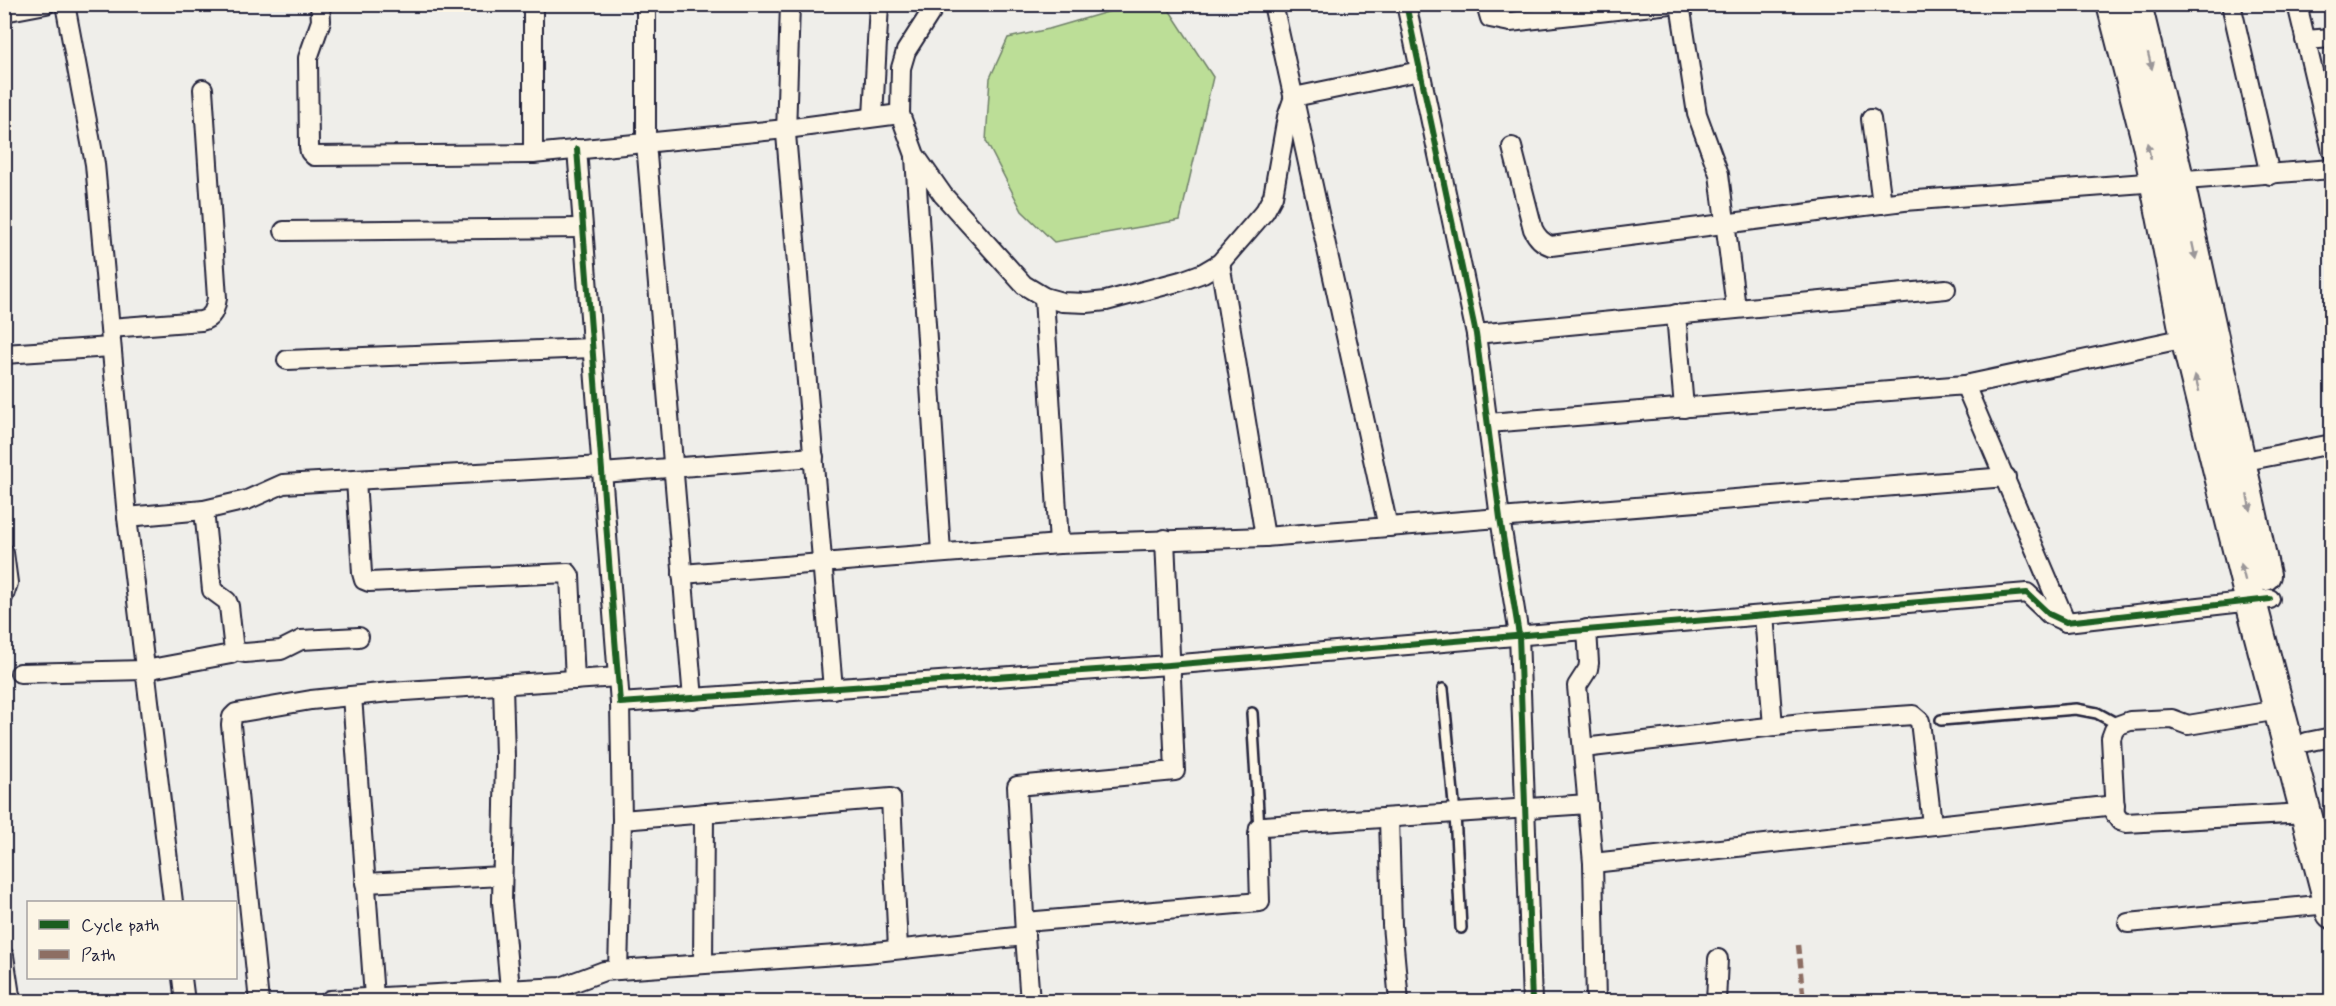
<svg xmlns="http://www.w3.org/2000/svg" width="2336" height="1006" viewBox="0 0 2336 1006" font-family="Mynerve,sans-serif">
  <style>
    .green { fill: #bcde97; stroke: #6f8069; stroke-width: 1.5 }
    .lines { fill: none; stroke-linecap: round; stroke-linejoin: round }
    .lane-casing { stroke: #22223b; stroke-width: 14 }
    .street-casing { stroke: #22223b; stroke-width: 22 }
    .primary-casing { stroke: #22223b; stroke-width: 34 }
    .lane { stroke: #fcf5e5; stroke-width: 9 }
    .street { stroke: #fcf5e5; stroke-width: 18 }
    .primary { stroke: #fcf5e5; stroke-width: 30 }
    .quiet { stroke: #8d6e63; stroke-width: 4.5; stroke-dasharray: 9 4.5; stroke-linecap: butt }
    .cycleway-casing { stroke: #fcf5e5; stroke-width: 10 }
    .cycleway { stroke: #1b5e20; stroke-width: 6 }
    .oneway { fill: #9a9698 }
  </style>
  <rect width="100%" height="100%" fill="#efeeea"/>
  <filter id="ink" filterUnits="userSpaceOnUse"><feTurbulence type="fractalNoise" baseFrequency=".0167" numOctaves="2"/><feDisplacementMap in="SourceGraphic" scale="12" xChannelSelector="R" yChannelSelector="G"/><feConvolveMatrix kernelMatrix="1 2 1 2 8 2 1 2 1" color-interpolation-filters="sRGB"/></filter>
  <g filter="url(#ink)">
    <path class="green" d="M1135,4L1166,5L1213,77L1180,220L1054,242L1022,211L986,141L990,78L1008,38L1049,29Z"/>
    <g class="lines">
      <defs>
        <g id="lane">
          <path d="M1443,689L1455,814L1461,928"/>
          <path d="M1252,713L1259,828"/>
          <path d="M1941,720L2076,709L2097,713L2119,725"/>
        </g>
        <g id="street">
          <path d="M65,4L95,164L127,517L173,902"/>
          <path d="M320,4L321,21L308,58L309,147L310,152L314,156L533,154"/>
          <path d="M533,4V154L786,129L900,114"/>
          <path d="M646,4V143L693,699"/>
          <path d="M790,4L786,134L833,689"/>
          <path d="M936,4L906,51L901,68L900,114L915,155L943,195L1024,285L1044,297L1062,302L1087,303L1106,301L1181,281L1203,273L1220,263L1265,211L1273,196L1287,117L1294,97L1420,71"/>
          <path d="M1273,4L1388,527"/>
          <path d="M1406,4L1476,334L1500,518L1519,635L1532,1002"/>
          <path d="M1486,4L1490,18L1510,22L1670,4"/>
          <path d="M1680,4L1697,114L1719,174L1736,308"/>
          <path d="M2231,4L2270,175"/>
          <path d="M2297,4L2332,151"/>
          <path d="M4,12L46,4"/>
          <path d="M2305,40L2332,38"/>
          <path d="M873,117L879,4"/>
          <path d="M1871,119L1882,204"/>
          <path d="M1512,147L1533,229C1537,238 1542,243 1551,246L1904,201L2332,169"/>
          <path d="M577,149L620,703L1169,665L2027,593L2049,614L2066,622L2270,599"/>
          <path d="M915,157L941,552"/>
          <path d="M284,231L583,228"/>
          <path d="M1220,263L1265,537"/>
          <path d="M1044,297L1059,544"/>
          <path d="M1676,314L1684,408"/>
          <path d="M110,328L201,321C213,318 215,310 217,298L203,89"/>
          <path d="M1476,334L1946,289"/>
          <path d="M4,354L111,347"/>
          <path d="M287,360L592,348"/>
          <path d="M1965,385L2186,338"/>
          <path d="M1488,423L1965,385L2066,622"/>
          <path d="M2240,462L2332,444"/>
          <path d="M602,473L814,457"/>
          <path d="M356,480L362,573L364,580L369,582L568,573L570,576L575,680"/>
          <path d="M127,517L204,510L247,500L283,484L602,466"/>
          <path d="M4,553L8,583L4,595"/>
          <path d="M682,574L1059,544L1265,537L2006,477"/>
          <path d="M1764,615L1773,726"/>
          <path d="M1587,629L1589,663L1588,669L1577,686L1593,863L1596,1002"/>
          <path d="M234,651L245,653L281,650L301,640L359,637"/>
          <path d="M20,673L145,670L231,654L234,651L229,606L227,601L212,590L204,510"/>
          <path d="M503,685L505,757L502,902L510,989"/>
          <path d="M352,696L374,997"/>
          <path d="M620,703L622,820"/>
          <path d="M2279,710L2188,725L2172,719L2130,721L2119,725L2114,730L2111,738L2115,814L2120,821L2126,823L2306,813"/>
          <path d="M2307,742L2332,737"/>
          <path d="M1583,748L1811,722L1913,715L1920,721L1932,824"/>
          <path d="M1389,818L1392,925L1399,1002"/>
          <path d="M1593,863L2115,805"/>
          <path d="M365,883L502,876"/>
          <path d="M1025,922L1260,902L1258,834L1259,828L1264,826L1588,804"/>
          <path d="M2128,923L2329,904"/>
          <path d="M1025,934L1017,786L1175,771L1165,539"/>
          <path d="M4,956L11,1002"/>
          <path d="M703,964L704,813"/>
          <path d="M618,970L622,820L891,798L898,949"/>
          <path d="M182,978L185,1002"/>
          <path d="M330,1000L561,987L604,971L866,953L1025,936L1030,1002"/>
          <path d="M259,1002L231,725L232,717L236,713L311,700L390,692L618,677"/>
          <path d="M1716,1002L1718,959"/>
        </g>
        <g id="primary">
          <path d="M2112,4L2148,144L2186,338L2251,602L2332,913"/>
          <path d="M2136,4L2179,182L2265,575"/>
        </g>
      </defs>
      <use href="#lane" class="lane-casing"/>
      <use href="#street" class="street-casing"/>
      <use href="#primary" class="primary-casing"/>
      <use href="#lane" class="lane"/>
      <use href="#street" class="street"/>
      <use href="#primary" class="primary"/>
      <path class="quiet" d="M1798,945L1804,1002"/>
      <defs>
        <g id="cycleway">
          <path d="M1406,4L1476,334L1500,518L1519,635L1532,1002"/>
          <path d="M577,149L620,703L1169,665L2027,593L2049,614L2066,622L2270,599"/>
        </g>
      </defs>
      <use href="#cycleway" class="cycleway-casing"/>
      <use href="#cycleway" class="cycleway"/>
    </g>
    <defs><path id="oneway-solid" d="M-6-.8H1V-3.2L6.5 0L1 3.2V.8H-6Z" transform="scale(1.5)"/></defs>
    <g class="oneway">
      <use href="#oneway-solid" transform="translate(2150 61) rotate(76)"/>
      <use href="#oneway-solid" transform="translate(2149 151) rotate(-103)"/>
      <use href="#oneway-solid" transform="translate(2194 251) rotate(78)"/>
      <use href="#oneway-solid" transform="translate(2197 383) rotate(-104)"/>
      <use href="#oneway-solid" transform="translate(2249 503) rotate(78)"/>
      <use href="#oneway-solid" transform="translate(2243 572) rotate(-104)"/>
    </g>
  </g>
  <rect width="2336" height="1006" fill="none" stroke="#fcf5e5" stroke-width="24"/>
  <rect x="12" y="12" width="2312" height="982" fill="none" stroke="#22223b" stroke-width="2" filter="url(#ink)"/>
  <rect x="27" y="901" width="210" height="78" fill="#fcf5e5" stroke="#a5a1a1" stroke-width="1.5"/>
  <rect x="39" y="920" width="30" height="9" fill="#1b5e20" stroke="#a5a1a1" stroke-width="1.5"/>
  <text x="81" y="931" font-size="18" fill="#22223b">Cycle path</text>
  <rect x="39" y="950" width="30" height="9" fill="#8d6e63" stroke="#a5a1a1" stroke-width="1.5"/>
  <text x="81" y="961" font-size="18" fill="#22223b">Path</text>
</svg>
